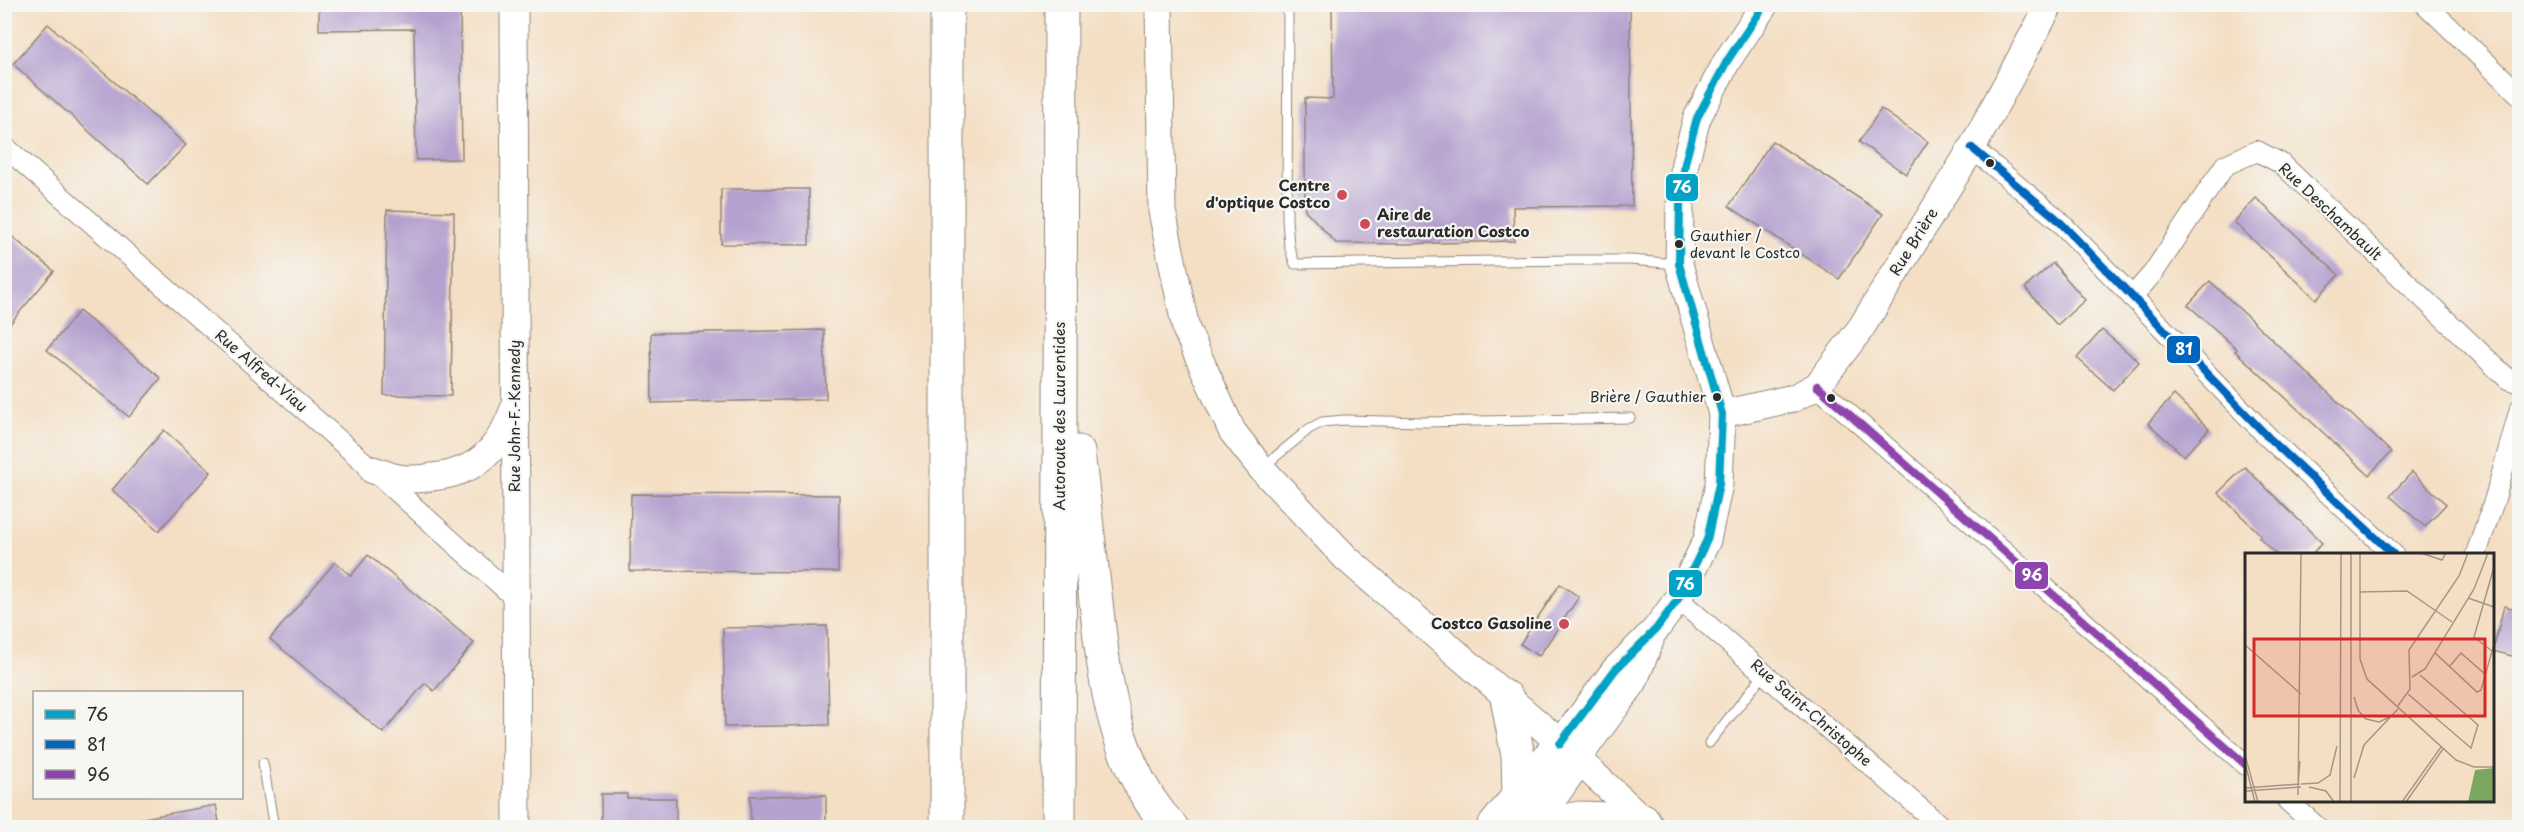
<svg xmlns="http://www.w3.org/2000/svg" width="2524" height="832" viewBox="0 0 2524 832" font-family="'Playpen Sans',sans-serif">
  <style>
    .building { fill: #b5a1cf }
    .lines { fill: none; stroke-linecap: round; stroke-linejoin: round }
    .lane-casing { stroke: #908578; stroke-width: 11 }
    .street-casing { stroke: #908578; stroke-width: 22 }
    .secondary-casing { stroke: #908578; stroke-width: 29 }
    .highway-casing { stroke: #908578; stroke-width: 35 }
    .lane { stroke: #fff; stroke-width: 9 }
    .street { stroke: #fff; stroke-width: 20 }
    .secondary { stroke: #fff; stroke-width: 27 }
    .highway { stroke: #fff; stroke-width: 33 }
    .bus-1-casing { stroke: #f6f6f2; stroke-width: 12 }
    .bus-2-casing { stroke: #f6f6f2; stroke-width: 12 }
    .bus-3-casing { stroke: #f6f6f2; stroke-width: 12 }
    .bus-1 { stroke: #02a3c6; stroke-width: 8 }
    .bus-2 { stroke: #0065bd; stroke-width: 8 }
    .bus-3 { stroke: #8e44ad; stroke-width: 8 }
    .bus-dot { fill: #2b2b2b; stroke: #f6f6f2; stroke-width: 2 }
    .poi-dot { fill: #d1495b; stroke: #f6f6f2; stroke-width: 2 }
    .labels { text-anchor: middle; stroke-width: 4.5; stroke-linejoin: round; paint-order: stroke }
    .bus-label { font-size: 14px; fill: #2b2b2b; stroke: #f6f6f2; text-anchor: start }
    .poi-label { font-size: 15px; font-weight: bold; fill: #2b2b2b; stroke: #f6f6f2; text-anchor: end }
    .street-label { font-size: 15px; fill: #2b2b2b; stroke: #f6f6f2 }
    .inset-road { fill: none; stroke: #a49787; stroke-width: 1.5 }
    .view { fill: #d62828; fill-opacity: 0.15; stroke: #d62828; stroke-width: 3 }
    .inset-edge { fill: none; stroke: #2b2b2b; stroke-width: 3 }
    .line-badge { stroke: #f6f6f2; stroke-width: 2 }
    .badge-label { font-size: 16px; text-anchor: middle; font-weight: bold; fill: #fff }
  </style>
  <rect width="100%" height="100%" fill="#f6f6f2"/>
  <filter id="ink" filterUnits="userSpaceOnUse"><feTurbulence type="fractalNoise" baseFrequency=".0167" numOctaves="2"/><feDisplacementMap in="SourceGraphic" scale="12" xChannelSelector="R" yChannelSelector="G"/><feConvolveMatrix kernelMatrix="1 2 1 2 8 2 1 2 1" color-interpolation-filters="sRGB"/></filter>
  <filter id="wash" filterUnits="userSpaceOnUse"><feTurbulence type="fractalNoise" baseFrequency=".008" numOctaves="4" result="noise"/><feDisplacementMap in="SourceGraphic" scale="24" xChannelSelector="R" yChannelSelector="G"/><feGaussianBlur stdDeviation="1.35" result="paint"/><feColorMatrix in="noise" values="0 0 0 0 0 0 0 0 0 0 0 0 0 0 0 0 0 1.4 0 .05"/><feComposite in="paint" operator="in"/></filter>
  <g filter="url(#wash)">
    <rect width="100%" height="100%" fill="#f4dfc4"/>
    <g id="blocks">
      <g class="building">
        <path d="M319,4H460L462,159L416,160L414,29L319,30Z"/>
        <path d="M1332,4H1630L1632,206L1513,207L1514,241L1404,244L1336,243L1305,210V98L1333,99Z"/>
        <path d="M48,24L186,145L148,184L13,64Z"/>
        <path d="M1881,109L1928,142L1906,174L1859,142Z"/>
        <path d="M1772,141L1883,214L1839,279L1729,206Z"/>
        <path d="M721,189H809V245L721,244Z"/>
        <path d="M2256,198L2339,275L2316,299L2234,222Z"/>
        <path d="M387,210L454,212L451,396L384,395Z"/>
        <path d="M4,230L54,271L4,331Z"/>
        <path d="M2053,263L2085,300L2057,325L2025,288Z"/>
        <path d="M2210,281L2391,452L2369,475L2235,351L2237,349L2188,305Z"/>
        <path d="M79,311L161,378L129,417L47,350Z"/>
        <path d="M824,330L826,399L652,403L651,333Z"/>
        <path d="M2102,330L2139,362L2113,390L2077,358Z"/>
        <path d="M2174,395L2209,429L2184,456L2148,423Z"/>
        <path d="M164,430L211,472L159,531L112,490Z"/>
        <path d="M2245,467L2322,543L2311,555H2277L2259,537L2261,535L2218,493Z"/>
        <path d="M2412,472L2446,504L2425,527L2390,496Z"/>
        <path d="M631,494L839,495L838,572L630,571Z"/>
        <path d="M368,555L474,643L434,691L425,683L383,733L270,639L335,562L351,576Z"/>
        <path d="M1560,584L1579,597L1539,656L1520,644Z"/>
        <path d="M2504,606L2520,610V658L2493,651Z"/>
        <path d="M827,626L829,725L725,727L723,628Z"/>
        <path d="M601,794H627V798H676V828H601Z"/>
        <path d="M826,795V828H751L750,796Z"/>
        <path d="M216,805L220,828H133L132,820Z"/>
      </g>
    </g>
  </g>
  <g filter="url(#ink)">
    <use href="#blocks" fill-opacity="0" stroke="#908578" stroke-width="1.5"/>
    <g class="lines">
      <defs>
        <g id="lane">
          <path d="M1288,4L1287,219L1289,246L1295,264L1576,260H1631L1676,264"/>
          <path d="M1263,467L1309,429L1322,422L1344,420L1424,422L1630,418"/>
          <path d="M1709,743L1765,673"/>
          <path d="M263,763L274,828"/>
        </g>
        <g id="street">
          <path d="M2425,4L2520,95"/>
          <path d="M4,146L373,470L515,598"/>
          <path d="M1972,148L2056,218L2270,439L2393,554"/>
          <path d="M2132,297L2153,273L2225,165L2257,151L2282,164L2508,379L2520,383"/>
          <path d="M1817,386L2246,765"/>
          <path d="M2476,554L2495,498L2520,409"/>
          <path d="M1678,599L1943,828"/>
          <path d="M2287,800L2318,828"/>
        </g>
        <g id="secondary">
          <path d="M514,4L517,828"/>
          <path d="M1159,4L1162,211L1186,329L1232,431L1261,468L1346,558L1550,734L1651,827"/>
          <path d="M1722,414L1794,398L1817,386L1861,328L1972,148L2050,4"/>
          <path d="M373,470C381,472 390,477 399,478C410,480 422,479 432,477C475,473 498,451 513,411"/>
          <path d="M1560,744L1615,670L1656,629L1678,599L1707,540L1719,484L1722,414L1679,264L1680,206L1685,163L1697,118L1727,61L1765,4"/>
          <path d="M1577,759L1633,683L1650,641"/>
        </g>
        <g id="highway">
          <path d="M947,4V828"/>
          <path d="M1078,452C1084,499 1089,546 1095,593C1104,674 1112,765 1172,828"/>
          <path d="M1507,698L1518,756L1519,795"/>
          <path d="M1059,828L1061,4"/>
          <path d="M1493,828L1560,744"/>
          <path d="M1529,828L1577,759"/>
          <path d="M1533,828L1580,818L1643,820"/>
        </g>
      </defs>
      <use href="#lane" class="lane-casing"/>
      <use href="#street" class="street-casing"/>
      <use href="#secondary" class="secondary-casing"/>
      <use href="#highway" class="highway-casing"/>
      <use href="#lane" class="lane"/>
      <use href="#street" class="street"/>
      <use href="#secondary" class="secondary"/>
      <use href="#highway" class="highway"/>
      <defs>
        <path id="bus-1" d="M1560,744L1615,670L1656,629L1678,599L1707,540L1719,484L1722,414L1679,264L1680,206L1685,163L1697,118L1727,61L1765,4"/>
        <path id="bus-2" d="M1972,148L2056,218L2270,439L2393,554"/>
        <path id="bus-3" d="M1817,386L2246,765"/>
      </defs>
      <use href="#bus-1" class="bus-1-casing"/>
      <use href="#bus-2" class="bus-2-casing"/>
      <use href="#bus-3" class="bus-3-casing"/>
      <use href="#bus-1" class="bus-1"/>
      <use href="#bus-2" class="bus-2"/>
      <use href="#bus-3" class="bus-3"/>
    </g>
  </g>
  <g class="bus-dot">
    <circle cx="1990" cy="163" r="5"/>
    <circle cx="1679" cy="244" r="5"/>
    <circle cx="1717" cy="397" r="5"/>
    <circle cx="1831" cy="398" r="5"/>
  </g>
  <g class="poi-dot">
    <circle cx="1342" cy="195" r="6"/>
    <circle cx="1365" cy="224" r="6"/>
    <circle cx="1564" cy="624" r="6"/>
  </g>
  <g class="labels">
    <g class="bus-label">
      <text x="1690" y="241">Gauthier /<tspan x="1690" dy="17">devant le Costco</tspan></text>
      <text x="1706" y="402" text-anchor="end">Brière / Gauthier</text>
    </g>
    <g class="poi-label">
      <text x="1330" y="191">Centre<tspan x="1330" dy="17">d'optique Costco</tspan></text>
      <text x="1377" y="220" text-anchor="start">Aire de<tspan x="1377" dy="17">restauration Costco</tspan></text>
      <text x="1552" y="629">Costco Gasoline</text>
    </g>
    <g class="street-label">
      <text transform="translate(2330 212) rotate(43)" y="5">Rue Deschambault</text>
      <text transform="translate(1914 242) rotate(-58)" y="5">Rue Brière</text>
      <text transform="translate(261 371) rotate(41)" y="5">Rue Alfred-Viau</text>
      <text transform="translate(515 416) rotate(-90)" y="5">Rue John-F.-Kennedy</text>
      <text transform="translate(1060 416) rotate(-90)" y="5">Autoroute des Laurentides</text>
      <text transform="translate(1811 713) rotate(41)" y="5">Rue Saint-Christophe</text>
    </g>
  </g>
  <g transform="translate(2245 553)">
    <rect width="249" height="249" fill="#f4dfc4"/>
    <path d="M249,215V249H223L230,217Z" fill="#7ba760"/>
    <path class="inset-road" d="M115,0V106L122,126L211,207L229,214H249M176,0L197,7L201,0M115,39L162,38L207,69M223,45L249,54M0,92L56,141M247,98L229,84L249,14M190,100L232,139L236,137L249,91M204,114L216,100L241,122M167,124L180,116L229,36L243,0M163,141L226,195L233,172L175,122M109,144L113,157L121,166L134,169L145,164M152,154L165,136L164,97L214,23L223,0M0,202L13,249M0,210L10,249M109,225L119,192L153,156M56,231L73,230L85,222L92,193M53,233L55,208M64,234L81,238L89,249M0,235L55,231M0,238L56,234M53,242L56,0M95,249L96,0M106,249V0M157,249L196,194M161,249L198,196"/>
    <path class="view" d="M9,86H240V163H9Z"/>
    <rect width="249" height="249" class="inset-edge"/>
  </g>
  <g class="line-badge">
    <rect x="1665" y="173" width="34" height="29" rx="6" fill="#02a3c6"/>
    <rect x="2166" y="335" width="35" height="29" rx="6" fill="#0065bd"/>
    <rect x="2014" y="561" width="35" height="29" rx="6" fill="#8e44ad"/>
    <rect x="1668" y="569" width="35" height="29" rx="6" fill="#02a3c6"/>
  </g>
  <g class="badge-label">
    <text x="1682" y="193">76</text>
    <text x="2184" y="355">81</text>
    <text x="2032" y="581">96</text>
    <text x="1685" y="590">76</text>
  </g>
  <rect width="2524" height="832" fill="none" stroke="#f6f6f2" stroke-width="24"/>
  <rect x="33" y="691" width="210" height="108" fill="#f6f6f2" stroke="#a5a5a2" stroke-width="1.5"/>
  <rect x="45" y="710" width="30" height="9" fill="#02a3c6" stroke="#a5a5a2" stroke-width="1.5"/>
  <text x="87" y="721" font-size="18" fill="#2b2b2b">76</text>
  <rect x="45" y="740" width="30" height="9" fill="#0065bd" stroke="#a5a5a2" stroke-width="1.5"/>
  <text x="87" y="751" font-size="18" fill="#2b2b2b">81</text>
  <rect x="45" y="770" width="30" height="9" fill="#8e44ad" stroke="#a5a5a2" stroke-width="1.5"/>
  <text x="87" y="781" font-size="18" fill="#2b2b2b">96</text>
</svg>
